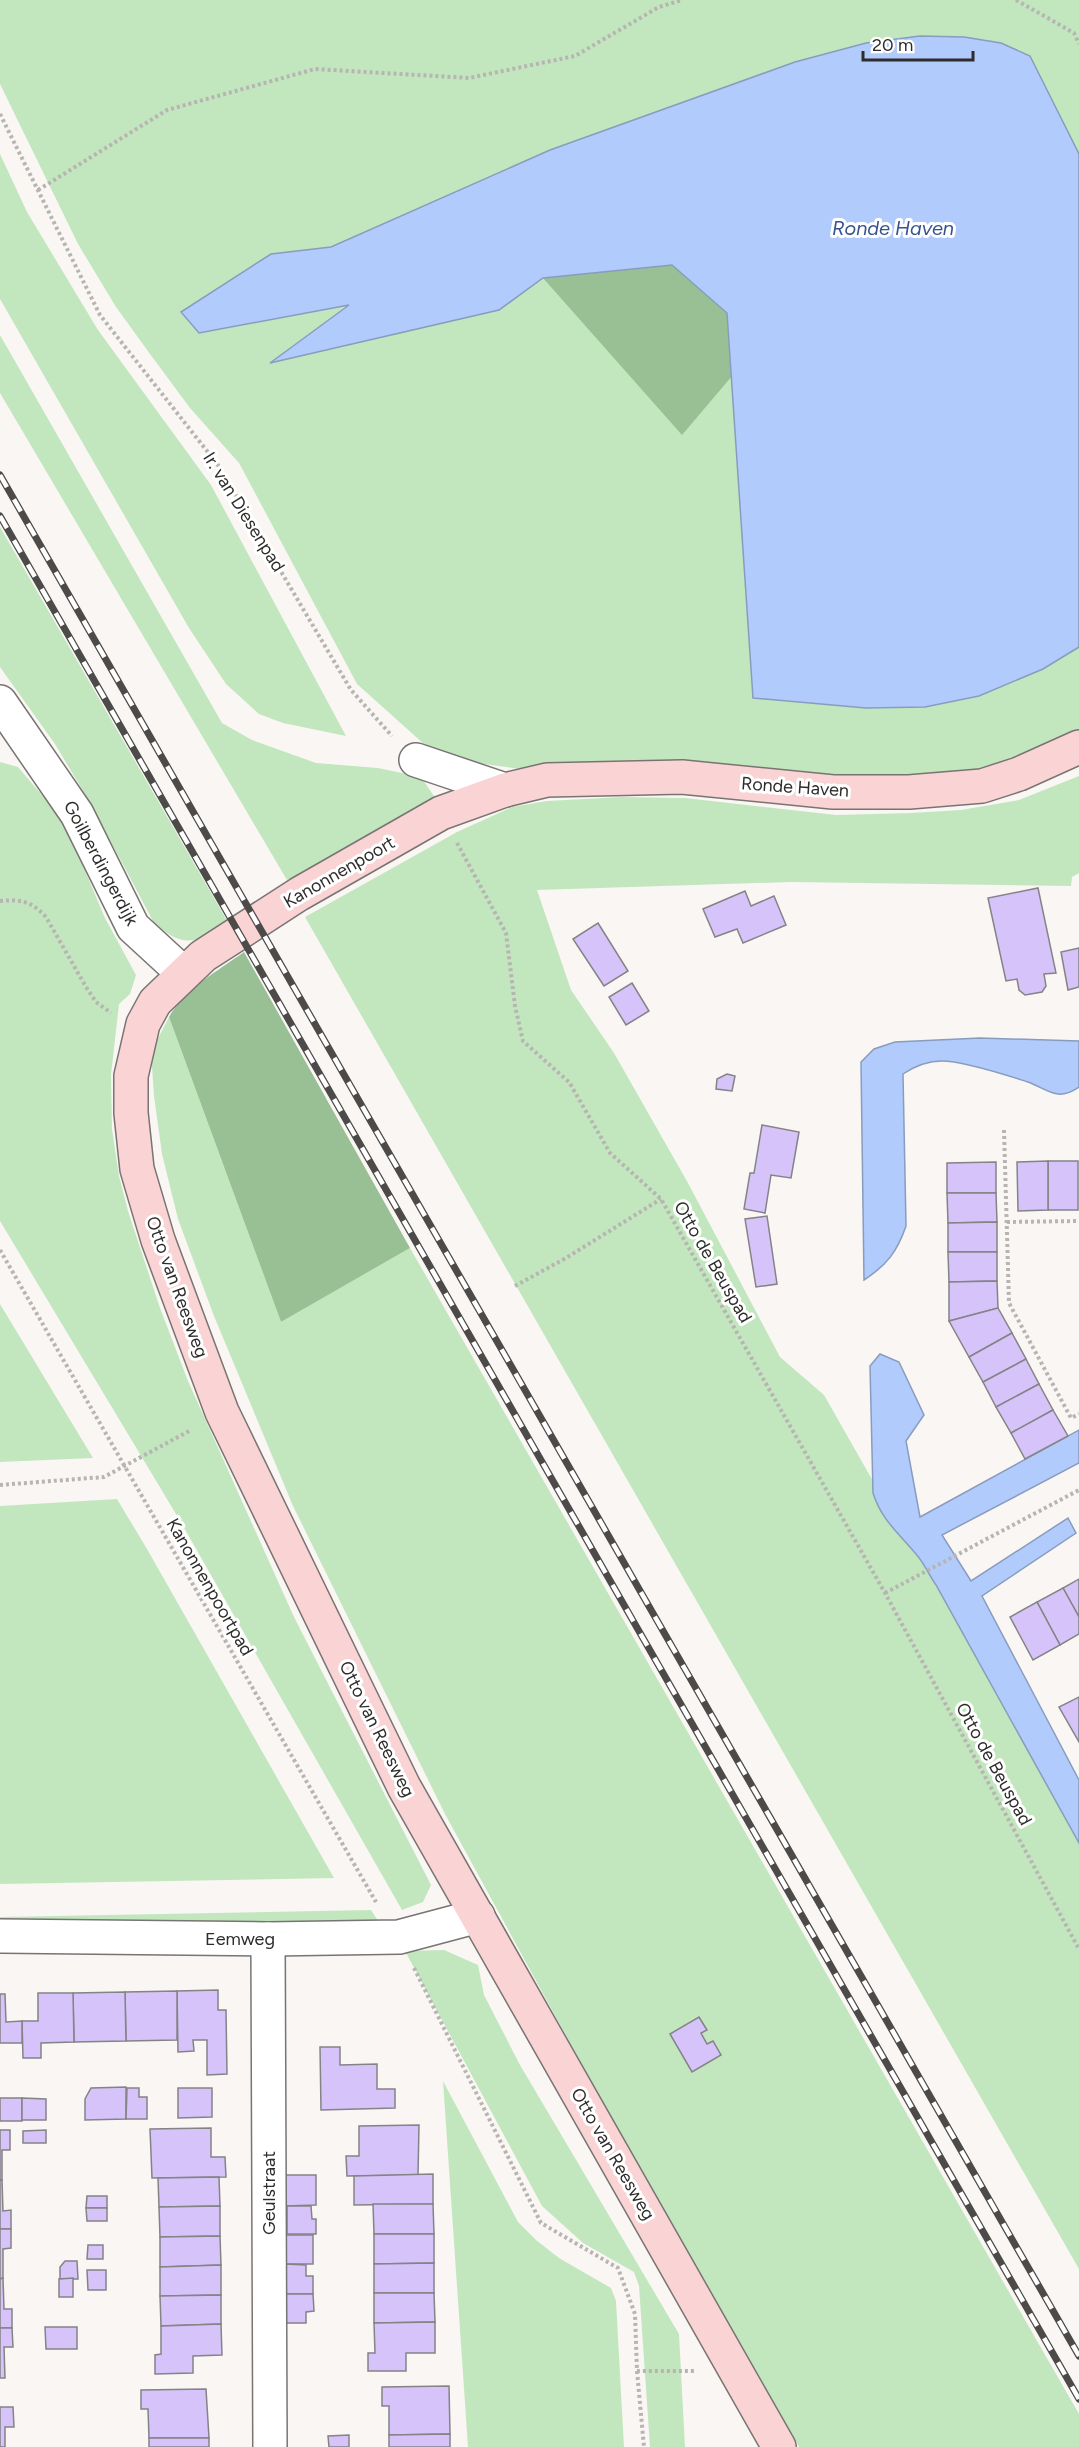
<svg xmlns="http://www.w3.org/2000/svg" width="1079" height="2447" viewBox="0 0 1079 2447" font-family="Figtree,sans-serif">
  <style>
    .green { fill: #c2e7be }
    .forest { fill: #98c094 }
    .water { fill: #b0cbfc; stroke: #899cbe; stroke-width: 1.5 }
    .building { fill: #d5c3f9; stroke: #848386; stroke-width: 1.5 }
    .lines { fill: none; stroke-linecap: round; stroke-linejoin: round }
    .street-casing { stroke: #787472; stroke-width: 36 }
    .secondary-casing { stroke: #787472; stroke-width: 36 }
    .path { stroke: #b7b4b2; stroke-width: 4; stroke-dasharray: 3 3; stroke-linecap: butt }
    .street { stroke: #fff; stroke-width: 33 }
    .secondary { stroke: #fad3d4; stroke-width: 33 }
    .rail-casing { stroke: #4d4b4a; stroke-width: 7 }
    .rail { stroke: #fff; stroke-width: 4.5; stroke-dasharray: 14; stroke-linecap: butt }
    .labels { text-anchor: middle; stroke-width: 6; stroke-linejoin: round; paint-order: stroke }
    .street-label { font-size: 18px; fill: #2e2d2c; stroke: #fff }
    .water-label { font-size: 20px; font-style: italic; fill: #35538f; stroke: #fff }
  </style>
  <rect width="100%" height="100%" fill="#faf6f4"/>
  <g class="green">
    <path d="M0,0H1079V154L1030,56L866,43L795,62L550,150L331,247L271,254L199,333L350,304L272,362L499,310L543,278L727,313L728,324L925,707L980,696L1043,669L1079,647V742L961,782L583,768L520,769L470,762L434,753L357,684L239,463L190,408L150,354L116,307L78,244L0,84Z"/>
    <path d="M0,154L27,212L98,330L211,485L346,736L283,723L259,714L226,684L189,628L0,299Z"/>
    <path d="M0,335L222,723L252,740L316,763L378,768L421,777L434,796L429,810L287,880L0,393Z"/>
    <path d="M0,527L229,924C196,942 185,950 154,923L92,806L55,744L0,667Z"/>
    <path d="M0,762L18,767L64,821L105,918L136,975L130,994L119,1004L111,1075L112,1129L119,1176L128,1211L160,1308L188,1381L294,1617L431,1885L423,1902L402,1910L179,1519L0,1221Z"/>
    <path d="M1079,776V873L1072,877L1071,886L791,882L537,890L571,990L614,1053L688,1183L780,1357L824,1395L894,1518L976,1647L1079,1830V2269L305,917L457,832L512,807L547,801L621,797L685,798L836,815L911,813L961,810L1019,800Z"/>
    <path d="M169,1017L281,1322L410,1248L1079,2414V2447H799L617,2129L445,1814L293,1506L214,1316L178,1219L162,1154L154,1096L151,1052Z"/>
    <path d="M0,1304L93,1458L0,1462Z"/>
    <path d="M117,1499L147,1549L334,1878L0,1884V1506Z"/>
    <path d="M371,1910L380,1924L0,1927V1917Z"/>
    <path d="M444,1950L478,1965L484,1995L520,2065L679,2334L685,2447H650L639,2286L634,2272L583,2243L542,2206L405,1951Z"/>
    <path d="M443,2081L518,2222L536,2240L559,2258L611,2288L616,2301L624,2447H468Z"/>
  </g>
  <g class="forest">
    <path d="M672,265L727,313L732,376L682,435L543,278Z"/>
    <path d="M244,952L410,1248L281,1322L169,1017C185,989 219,970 244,952Z"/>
  </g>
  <g class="water">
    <path d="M920,36L964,37L1001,43L1030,56L1079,154V647L1043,669L979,696L925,707L866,708L753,698L727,313L672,265L543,278L499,310L270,363L349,305L199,333L181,312L271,254L331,247L550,150L795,62L866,43Z"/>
    <path d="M980,1038L1079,1041V1087C1057,1102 1049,1090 1028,1082C1006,1075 964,1061 942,1061C928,1061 915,1066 903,1074L906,1226C897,1252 887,1265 864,1280L861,1062L874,1049L895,1042Z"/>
    <path d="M880,1354L899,1362L924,1415L906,1441L920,1517L1079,1430V1463L942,1535L971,1581L1068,1518L1076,1533L982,1596L1079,1780V1843L936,1585C929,1575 924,1563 916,1554C898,1532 882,1521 873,1493L870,1366Z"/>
  </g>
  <g class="building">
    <path d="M1038,888L1056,973L1044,974L1046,986L1042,992L1025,995L1019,990L1017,979L1006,981L988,898Z"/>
    <path d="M745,891L751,906L774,896L786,925L743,943L737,929L715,937L703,909Z"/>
    <path d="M598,923L628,971L604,986L573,939Z"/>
    <path d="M1079,948V987L1068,990L1061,952Z"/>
    <path d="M632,983L649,1011L626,1025L609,997Z"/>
    <path d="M727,1074L735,1076L732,1091L716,1089L717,1079Z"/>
    <path d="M762,1125L799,1132L791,1178L771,1175L765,1213L744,1209L750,1173H754Z"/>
    <rect x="1048" y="1161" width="30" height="49"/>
    <path d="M1048,1161V1210L1018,1211L1017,1162Z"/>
    <path d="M996,1162V1193H947V1163Z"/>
    <path d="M947,1193H996L997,1222L948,1223Z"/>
    <path d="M767,1216L777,1284L756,1287L745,1219Z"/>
    <path d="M997,1222V1252H948V1223Z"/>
    <path d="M948,1252H997V1281L949,1282Z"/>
    <path d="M997,1281L998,1308L949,1321V1282Z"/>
    <path d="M998,1308L1012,1333L969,1357L949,1321Z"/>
    <path d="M1012,1333L1026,1359L983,1382L969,1357Z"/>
    <path d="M1026,1359L1039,1384L996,1407L983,1382Z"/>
    <path d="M1039,1384L1053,1410L1011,1433L996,1407Z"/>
    <path d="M1053,1410L1068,1436L1025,1459L1011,1433Z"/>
    <path d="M1079,1579V1617L1063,1588Z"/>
    <path d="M1063,1588L1079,1617V1634L1060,1645L1037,1602Z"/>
    <path d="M1037,1602L1060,1645L1033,1660L1010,1617Z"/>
    <path d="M1079,1697V1742L1059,1707Z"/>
    <path d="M218,1990V2010H226L227,2074L207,2075V2040H193L194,2051L178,2052L177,1991Z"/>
    <path d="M177,1991V2040L126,2041L125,1992Z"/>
    <path d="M125,1992L126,2041L74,2042L73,1993Z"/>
    <path d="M38,1993H73L74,2042L41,2043V2058H23L22,2021H38Z"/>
    <path d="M0,1994H5L6,2022L22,2021V2043H0Z"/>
    <path d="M699,2017L707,2030L701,2033L707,2044L713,2041L721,2055L692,2072L670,2034Z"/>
    <path d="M320,2047H340V2065L377,2064V2089H395V2108L321,2110Z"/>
    <path d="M126,2087V2119L85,2120V2099L91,2088Z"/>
    <path d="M127,2088H139V2097H147V2119H126Z"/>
    <path d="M178,2088H212V2117L178,2118Z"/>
    <rect x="0" y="2098" width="22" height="23"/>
    <path d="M22,2098L46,2099V2120H22Z"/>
    <path d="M419,2125L418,2175L347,2176L346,2156H359V2126Z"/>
    <path d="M211,2128V2157H225L226,2177L152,2178L150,2129Z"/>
    <path d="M0,2130H10V2150H2V2180H0Z"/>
    <path d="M46,2130V2143H23V2131Z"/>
    <path d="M433,2174V2204L354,2205V2176Z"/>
    <path d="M285,2175H316V2205L285,2206Z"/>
    <path d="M219,2177L220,2206L159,2207L158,2178Z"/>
    <path d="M0,2180H2L3,2211L11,2210V2229H0Z"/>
    <path d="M87,2196H107V2208H86Z"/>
    <path d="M373,2204H433L434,2234H374Z"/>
    <path d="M220,2206V2236L160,2237L159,2207Z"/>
    <path d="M287,2206H311L312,2219H316V2234H287Z"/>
    <path d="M86,2208H107V2221H87Z"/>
    <path d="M0,2229H11V2248L3,2249V2278L0,2279Z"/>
    <path d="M374,2234H434V2263L374,2264Z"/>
    <rect x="285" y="2235" width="28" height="29"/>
    <path d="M220,2236L221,2265L160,2267V2237Z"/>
    <path d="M88,2245H103V2259H87Z"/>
    <path d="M65,2261H77L78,2279H60V2267Z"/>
    <path d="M434,2263V2293H374V2264Z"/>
    <path d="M285,2264L306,2265V2276H313V2294H286Z"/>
    <path d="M221,2265V2295L160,2296V2267Z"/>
    <path d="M87,2270H106V2290H88Z"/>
    <path d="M3,2278L4,2309H12V2328H0V2279Z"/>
    <path d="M73,2278V2297H59V2279Z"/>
    <path d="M374,2293H434L435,2322L374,2323Z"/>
    <path d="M286,2294H313L314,2311L306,2312V2323H286Z"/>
    <path d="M221,2295V2324L161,2326L160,2296Z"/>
    <path d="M435,2322V2353H406V2371H368V2353H375L374,2323Z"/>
    <path d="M221,2324L222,2355L193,2356V2373L155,2374V2355L161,2354V2326Z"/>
    <path d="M45,2327H77V2349H46Z"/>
    <path d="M0,2328H12L13,2347H4L5,2378H0Z"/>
    <path d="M449,2386L450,2434L389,2435V2406H382V2387Z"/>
    <path d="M206,2389L209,2438H149L148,2409H141V2390Z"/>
    <path d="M0,2407H13L14,2427H5V2447H0Z"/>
    <path d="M450,2434V2447H389V2435Z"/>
    <path d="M349,2435V2447H329L328,2436Z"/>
    <rect x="149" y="2438" width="60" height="9"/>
  </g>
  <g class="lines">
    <defs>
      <g id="street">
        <path d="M0,702L77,814L133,927L183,973"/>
        <path d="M416,760L505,790"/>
        <path d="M0,1936L268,1939L399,1937L478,1916"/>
        <path d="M268,1939L270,2447"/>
      </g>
      <path id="secondary" d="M779,2447L404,1787L222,1412L158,1240L137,1169L131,1113V1076L143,1024L155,1002L203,956L299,894L441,813L505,790L547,780L682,777L833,792H909L982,786L1019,774L1079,747"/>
    </defs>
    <use href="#street" class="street-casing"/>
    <use href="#secondary" class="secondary-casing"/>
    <g class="path">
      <path d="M1016,0L1074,33L1079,44"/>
      <path d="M0,114L100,315L218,465L351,690L392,736"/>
      <path d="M38,190L167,110L315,69L469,78L575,56L659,7L682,0"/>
      <path d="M457,843L506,933L515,1006L523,1041L569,1082L610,1153L661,1199L885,1593L1079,1949"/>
      <path d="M0,901C21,899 31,901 46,917L86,987L96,1002L111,1013"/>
      <path d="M1004,1130L1009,1303L1071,1418L1079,1414"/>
      <path d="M1007,1222L1079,1221"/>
      <path d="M0,1250L376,1902"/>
      <path d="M515,1286L566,1258L661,1199"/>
      <path d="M0,1485L104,1477L191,1430"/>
      <path d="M885,1593L1079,1490"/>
      <path d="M414,1968L541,2223L618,2268L635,2314L637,2371H696"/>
      <path d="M637,2371L644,2447"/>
    </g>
    <use href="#street" class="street"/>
    <use href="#secondary" class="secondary"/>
    <defs>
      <g id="rail">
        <path d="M0,475L1079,2356"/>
        <path d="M0,516L1079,2399"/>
      </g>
    </defs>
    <use href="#rail" class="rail-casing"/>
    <use href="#rail" class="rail"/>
  </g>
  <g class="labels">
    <g class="street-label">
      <text transform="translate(244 512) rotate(58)" y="6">Ir. van Diesenpad</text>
      <text transform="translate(795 787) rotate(4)" y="6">Ronde Haven</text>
      <text transform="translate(101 863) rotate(62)" y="6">Goilberdingerdijk</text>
      <text transform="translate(339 872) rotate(-30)" y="6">Kanonnenpoort</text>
      <text transform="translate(713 1262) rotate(60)" y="6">Otto de Beuspad</text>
      <text transform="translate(177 1287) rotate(70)" y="6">Otto van Reesweg</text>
      <text transform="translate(210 1587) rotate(60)" y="6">Kanonnenpoortpad</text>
      <text transform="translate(377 1729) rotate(64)" y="6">Otto van Reesweg</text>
      <text transform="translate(994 1764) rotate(61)" y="6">Otto de Beuspad</text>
      <text x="240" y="1945">Eemweg</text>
      <text transform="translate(613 2154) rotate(60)" y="6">Otto van Reesweg</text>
      <text transform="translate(269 2193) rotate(-90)" y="6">Geulstraat</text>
    </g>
    <g class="water-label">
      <text x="893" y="235">Ronde Haven</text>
    </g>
  </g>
  <path d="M863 51v9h110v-9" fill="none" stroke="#2e2d2c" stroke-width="3"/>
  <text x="872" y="51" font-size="18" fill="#2e2d2c" stroke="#ffffff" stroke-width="4.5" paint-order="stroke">20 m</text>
</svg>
